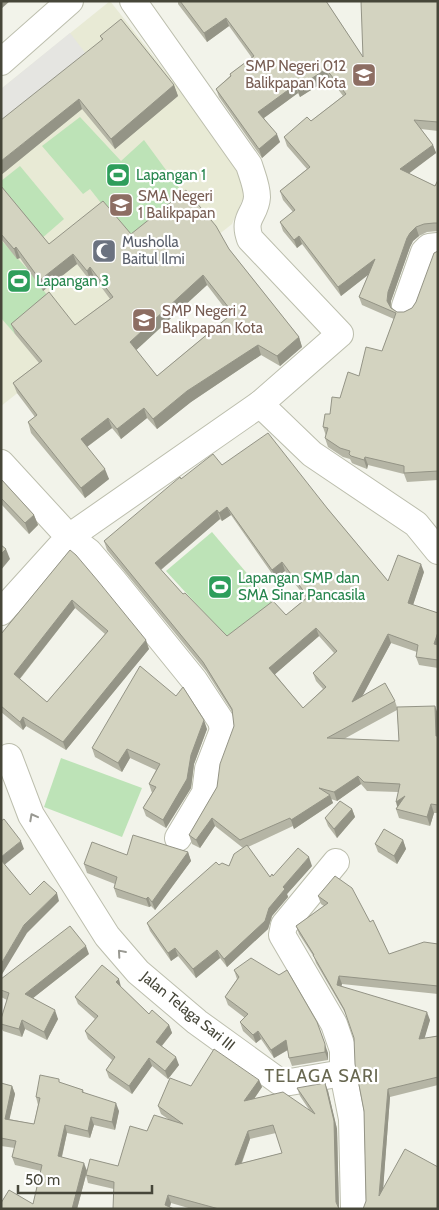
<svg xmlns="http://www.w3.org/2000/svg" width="439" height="1210" viewBox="0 0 439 1210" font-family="Cabin,sans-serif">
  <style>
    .education { fill: #e8ead5 }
    .garden { fill: #bde3b7 }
    .parking { fill: #e5e5e1 }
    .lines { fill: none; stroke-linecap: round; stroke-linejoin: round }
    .minor-casing { stroke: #bcbead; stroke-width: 28 }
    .minor { stroke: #fff; stroke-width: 26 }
    .wall { fill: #b5b5a5; fill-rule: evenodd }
    .shaded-wall { fill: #949486 }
    .building { fill: #d3d3c0; stroke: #949486; fill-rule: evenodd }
    .oneway { stroke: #999992 }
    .labels { text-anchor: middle; stroke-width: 4.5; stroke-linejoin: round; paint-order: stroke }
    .education-label { font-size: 15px; fill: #785e54; stroke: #fff; text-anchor: start }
    .leisure-label { font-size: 15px; fill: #27864d; stroke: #fff; text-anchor: start }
    .worship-label { font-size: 15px; fill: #5b616d; stroke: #fff; text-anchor: start }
    .street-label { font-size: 15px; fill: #464639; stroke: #fff }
    .quarter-label { font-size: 18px; letter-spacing: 1px; fill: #686851; stroke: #fff }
  </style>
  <rect width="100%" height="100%" fill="#f2f3ea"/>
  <path class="education" d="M110,1L236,161L242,180L244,196L232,224L1,406V89Z"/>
  <g class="garden">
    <path d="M80,117L121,161L144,140L188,200L134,245L90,189L83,194L42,146Z"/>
    <path d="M20,166L64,219L41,239L1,192V181Z"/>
    <path d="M1,240L30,272L53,303L15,334L1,318Z"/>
    <path d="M212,532L273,604L229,640L166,571Z"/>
    <path d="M61,758L142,788L122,837L44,807Z"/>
  </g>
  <path class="parking" d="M70,33L90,59L1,129V89Z"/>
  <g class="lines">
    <defs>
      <g id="minor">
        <path d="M133,1L249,165C252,175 257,186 257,197C256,215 242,217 250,239L340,334L260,404L69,537L89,552L113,580L194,680L221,721L223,730L208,769L205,793L178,838"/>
        <path d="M1,62L70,1"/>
        <path d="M405,306L424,252L429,247L438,246"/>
        <path d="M260,404L312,454L416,524L438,551"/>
        <path d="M1,463L69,537L1,612"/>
        <path d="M9,757L31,815L107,936L138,972L197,1022L280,1082H290L343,1073"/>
        <path d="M336,862L284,925L282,935L334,1024L343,1050V1073L352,1119L354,1209"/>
      </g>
    </defs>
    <use href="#minor" class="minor-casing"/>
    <use href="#minor" class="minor"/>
  </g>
  <g class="wall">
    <path d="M178,1H326L363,57L438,1V131L421,129L433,145L436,153L408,173L435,186L438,180V231L427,232L419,236L413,241L410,247L391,301V307L397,312H404L412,308L416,302L438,251V480L407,482L404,474L368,465L367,469L354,464L352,463L350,459L343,457L328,447L325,438L326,436L323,427L330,414L340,398L382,351L394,319L362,305L359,297L368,275L341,296L302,244L297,248L283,231L280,222L293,212L283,200L280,191L307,169L287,146L284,137L311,121L343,96L330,78L300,97L298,93L264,118L280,142L262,158L219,97L216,89L230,76V74L252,58L229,26L207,42L178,4Z"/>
    <path d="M100,36L174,85L178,96L115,149L82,109L1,175L102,40Z"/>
    <path d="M1,186L49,244L131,234L229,249L299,337L302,347L280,366L261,355L191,402L157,429L147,418L121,439L112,428L87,447L109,479L85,498L31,433L28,422L35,417L17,393L13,383L39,363L15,334L11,324L75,325L110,299L94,277L91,282L77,264L43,291L20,258L17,259L1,239ZM207,285L230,315L157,376L136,350Z"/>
    <path d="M222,465L327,508L388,581L424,572L413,605L438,613V668L419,665L416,657L417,652L391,643L362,696L395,701L397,707L438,714V813H434L430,826L399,818L396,809L397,807L398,792L367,791L361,784L337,801L331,799L333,803L294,829L293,826L248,847L270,877L312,866L287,894L288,897L272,916L268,929L227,967L220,958L196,978L178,956L171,961L150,931L147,923L219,865L229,866L243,848L215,826L200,848L192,844L189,835L217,787L234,726L233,713L206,671L107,550L104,541L181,479ZM231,515L275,578L285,571L306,598L286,615L227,636L183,594L161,570L220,519L222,521ZM319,636L334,653L313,673L316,681L323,689L303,708L275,674ZM397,710L399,741L344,739L362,729Z"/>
    <path d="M1,479L34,515L38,525L29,534L1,504Z"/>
    <path d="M70,550L149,649L66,750L26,726L23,730L1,712V634ZM75,608L105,634L47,702L20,679Z"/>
    <path d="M207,729L194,764L191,788L166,828L146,816L143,808L152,793L149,784L156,770L130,758L122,772L95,757L92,748Z"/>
    <path d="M352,809L355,817L337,838L328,826L325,818Z"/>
    <path d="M403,840L406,849L397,864L378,852L375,844Z"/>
    <path d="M188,852L191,861L155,910L151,906L149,907L117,897L114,888L115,884L87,873L84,864L127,855Z"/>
    <path d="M318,896L370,922L389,954L438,944V994L342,984L341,986L430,1020L424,1038L438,1036V1085L390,1097L383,1188L366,1201L364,1111L354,1038L347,1016L316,963L314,957L299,934L296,926L324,906L321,904Z"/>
    <path d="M89,954L33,998L58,1019L47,1040L25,1029L22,1037L3,1031L1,1027V1019L7,1000L1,997V979Z"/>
    <path d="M234,970L328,1053V1060L292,1066L289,1058L288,1050L274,1058L261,1039L256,1043L243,1031L240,1022L245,1018L228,1005L225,997L237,979Z"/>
    <path d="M121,987L149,1014L169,1025L172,1033L162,1046L179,1065L168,1079L152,1066L132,1094L109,1078L106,1070L112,1060L88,1039L85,1031L95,1019L78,1004L75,997Z"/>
    <path d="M259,1080L262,1087L254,1099L310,1111L300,1096L297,1088L328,1091L337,1129L339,1209H192L171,1203L170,1207L114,1189L88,1183L86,1175L77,1209L33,1204L41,1171L15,1165L12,1157L15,1148L1,1146V1083L12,1086L15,1094L9,1119L34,1124L38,1105L36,1097L61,1083L83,1090L84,1093L119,1111L115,1130L94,1125L90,1138L67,1133L62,1157L87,1170L118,1166L147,1131L168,1119L161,1114L158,1106L191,1086ZM276,1133L282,1153L242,1163L250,1139Z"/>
  </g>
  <g class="shaded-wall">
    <path d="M1,1H10L1,9Z"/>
    <path d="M226,18L229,26L207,42L204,33Z"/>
    <path d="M326,69L330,78L300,97L297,88Z"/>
    <path d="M174,85L178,96L115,149L111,139Z"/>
    <path d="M295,85L298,93L261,120L258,112Z"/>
    <path d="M79,99L82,109L1,175V161Z"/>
    <path d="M277,134L280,142L262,158L259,149Z"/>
    <path d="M433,145L436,153L403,178L400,169Z"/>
    <path d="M416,227L419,236L413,241L410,247L391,301L390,309L387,301L388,292L407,238L410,233Z"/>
    <path d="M299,236L302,244L297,248L294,240Z"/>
    <path d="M16,247L20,258L17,259L14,249Z"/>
    <path d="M73,254L77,264L43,291L40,280Z"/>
    <path d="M375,259L378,267L341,296L338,287Z"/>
    <path d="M90,267L94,277L91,282L87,271Z"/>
    <path d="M203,275L207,285L133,353L130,342Z"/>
    <path d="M299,337L302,347L280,366L277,356Z"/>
    <path d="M258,345L261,355L191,402L157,429L153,419L187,391Z"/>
    <path d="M144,408L147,418L121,439L117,429Z"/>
    <path d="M108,418L112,428L84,449L81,439Z"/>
    <path d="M365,457L368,465L367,469L364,460Z"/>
    <path d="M105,469L109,479L85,498L81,488Z"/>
    <path d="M227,507L231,515L222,521L219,513Z"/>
    <path d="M217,510L220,519L158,572L155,563Z"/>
    <path d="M34,515L38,525L29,534L25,523Z"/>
    <path d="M6,549L10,559L1,570V554Z"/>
    <path d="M282,562L285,571L275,578L272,570Z"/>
    <path d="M421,564L424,572L411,611L408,603Z"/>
    <path d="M72,600L75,608L17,682L14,674Z"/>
    <path d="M316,628L319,636L273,676L269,668Z"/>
    <path d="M438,632V650L434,644Z"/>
    <path d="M388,634L391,643L355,710L352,702Z"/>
    <path d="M146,640L149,649L66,750L63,742Z"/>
    <path d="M435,706L438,714V742L436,736Z"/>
    <path d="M23,717L26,726L23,730L20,722Z"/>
    <path d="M204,720L207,729L194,764L191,788L166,828L163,820L191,755Z"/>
    <path d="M127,749L130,758L122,772L118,763Z"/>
    <path d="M358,776L361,784L337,801L334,792Z"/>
    <path d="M330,795L333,803L294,829L291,820Z"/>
    <path d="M405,796L398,810L396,802Z"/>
    <path d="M431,804L434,813L430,826L427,817Z"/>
    <path d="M352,809L355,817L337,838L334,829Z"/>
    <path d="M212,818L215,826L200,848L196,840Z"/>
    <path d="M403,840L406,849L397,864L394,856Z"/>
    <path d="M21,841L24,849L3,866L1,863V857Z"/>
    <path d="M188,852L191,861L155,910L152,902Z"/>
    <path d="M309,857L312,866L287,894L288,897L272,916L268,929L227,967L224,959L269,908L283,887Z"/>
    <path d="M57,893L59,901L27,933L1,976V964L24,925Z"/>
    <path d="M148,897L151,906L149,907L146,899Z"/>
    <path d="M86,946L89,954L28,1002L25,994Z"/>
    <path d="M175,948L178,956L171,961L168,953Z"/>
    <path d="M217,950L220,958L196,978L193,969Z"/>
    <path d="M339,976L342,984L340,993L337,985Z"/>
    <path d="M119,979L121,987L119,990L116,982Z"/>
    <path d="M55,1010L58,1019L47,1040L44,1032Z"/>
    <path d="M427,1012L430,1020L422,1047L419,1039Z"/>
    <path d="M22,1020L25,1029L22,1037L19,1029Z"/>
    <path d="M317,1022L328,1053V1060L325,1052Z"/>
    <path d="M169,1025L172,1033L159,1049L156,1042Z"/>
    <path d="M258,1031L261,1039L256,1043L253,1035Z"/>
    <path d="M286,1040L289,1049L274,1058L271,1050Z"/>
    <path d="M176,1057L179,1065L168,1079L165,1071Z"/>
    <path d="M149,1058L152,1066L132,1094L129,1086Z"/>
    <path d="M259,1080L262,1087L247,1109L244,1101Z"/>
    <path d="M325,1083L328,1091L337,1129L339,1209L336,1202Z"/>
    <path d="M12,1086L15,1094L8,1126L5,1119Z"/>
    <path d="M388,1089L390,1097L382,1204L379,1196Z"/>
    <path d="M116,1103L119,1111L115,1130L112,1122Z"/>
    <path d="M91,1117L94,1125L90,1138L88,1131Z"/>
    <path d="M65,1125L67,1133L60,1164L58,1156Z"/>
    <path d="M248,1131L250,1139L238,1172L235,1165Z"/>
    <path d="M84,1163L87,1171L77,1209H72Z"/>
    <path d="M168,1195L171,1203L169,1209L165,1205Z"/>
  </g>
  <g class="building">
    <path d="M180,1H326L363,57L361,1H438V122L414,120L433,145L400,169L435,186L438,180V223H434L424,224L416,227L410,233L407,238L388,292L387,301L391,308L397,312H404L412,308L416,302L434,253L438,251V471L404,473V466L365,457L364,460L351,456L349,454L350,451L340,448L325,438L328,428L323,427L325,414H330L332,397L340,398L348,372L359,376L366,347L382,351L396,313L359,297L375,259L338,287L299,236L294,240L280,222L295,210L280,191L310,167L284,137L307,117L311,121L346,94L326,69L297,88L295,85L258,112L277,134L259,149L216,89L231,76L230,74L254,56L226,18L204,33Z"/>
    <path d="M121,19L174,85L111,139L79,99L1,161V120L103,39L100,36Z"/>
    <path d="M1,186L49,244L103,201L131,234L186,190L216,226L229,249L299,337L277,356L258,345L187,391L153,419L144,408L117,429L108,418L81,439L105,469L81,488L28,422L37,415L13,383L42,361L11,324L49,292L75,325L113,297L90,267L87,271L73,254L40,280L16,247L14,249L1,234ZM203,275L233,313L157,376L130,342Z"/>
    <path d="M268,433L327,508L388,581L398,555L421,564L408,603L438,613V632L434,644L438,645V660L416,657L418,645L388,634L352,702L385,683L395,701L327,738L399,741L397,707L435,706L436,736H438V805L431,804L427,817L396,809L405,796L396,802L400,784L364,782L358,776L334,792L319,788L330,795L291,820L290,818L240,840L212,818L196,840L189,835L217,787L220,764L234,726L232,709L203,662L104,541L180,477L181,479L213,454L222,465ZM227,507L272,570L282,562L308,597L286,615L273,601L227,636L185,593L183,594L155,563L217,510L219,513ZM316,628L337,651L313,673L326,687L303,708L269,668Z"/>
    <path d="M1,479L34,515L25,523L1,498Z"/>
    <path d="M1,545L6,549L1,554Z"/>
    <path d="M70,550L76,555L98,581L146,640L63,742L23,717L20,722L1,706V634ZM72,600L108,631L47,702L14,674Z"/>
    <path d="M140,666L176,696L183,687L204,720L191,755L187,779L163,820L143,808L156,787L149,784L160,764L127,749L118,763L92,748Z"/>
    <path d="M340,801L352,809L334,829L325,818Z"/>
    <path d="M4,819L21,841L1,857V821Z"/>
    <path d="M384,829L403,840L394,856L375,844Z"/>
    <path d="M133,835L188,852L152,902L148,897L146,899L114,888L117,877L84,864L92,842L127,855Z"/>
    <path d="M247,845L270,877L272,874L273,876L298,848L309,857L283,887L285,889L269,908L265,921L224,959L217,950L193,969L175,948L168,953L147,923L216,862L219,865L222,863L229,866L234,854Z"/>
    <path d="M1,860L30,895L44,881L57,893L24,925L1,964Z"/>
    <path d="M335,876L352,888L370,922L373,920L389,954L424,942L438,944V986L339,976L337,985L427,1012L419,1039L438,1036V1077L388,1089L379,1196L405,1149L438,1167V1209H363L366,1201L364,1111L355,1064L354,1038L344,1009L313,955H314L296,926L328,903L318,896Z"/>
    <path d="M70,926L86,946L25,994L55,1010L44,1032L22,1020L19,1029L1,1024V1019L9,993L1,990V979Z"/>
    <path d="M251,958L279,975L287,970L317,1022L325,1044V1052L289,1058L286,1040L271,1050L258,1031L253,1035L240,1022L248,1014L225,997L239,977L234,970Z"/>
    <path d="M102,965L119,979L116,982L149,1014L152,1010L169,1025L156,1042L176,1057L165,1071L149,1058L129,1086L106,1070L115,1057L85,1031L98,1016L75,997Z"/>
    <path d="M214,1049L259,1080L244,1101L283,1092L315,1114L297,1088L325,1083L334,1121L336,1202L339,1209H219L168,1195L165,1205L174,1209H113L114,1182L86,1175L90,1159L118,1166L130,1126L147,1131L154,1115L183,1124L158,1106L170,1078L191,1086ZM273,1125L282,1153L235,1165L248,1131Z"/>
    <path d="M40,1075L59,1079V1082L83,1090L82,1092L116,1103L112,1122L91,1117L88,1131L65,1125L58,1156L84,1163L72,1209H75H1V1203L9,1190L33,1204L42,1165L12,1157L16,1141L1,1138V1083L12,1086L5,1119L34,1124L40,1098L36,1097Z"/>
  </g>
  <defs><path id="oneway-chevron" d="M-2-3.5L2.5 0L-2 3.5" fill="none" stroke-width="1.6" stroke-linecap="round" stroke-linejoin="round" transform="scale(1.25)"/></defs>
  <g class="oneway">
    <use href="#oneway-chevron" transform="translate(33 817) rotate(-118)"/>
    <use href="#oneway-chevron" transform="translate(121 953) rotate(-131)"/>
  </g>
  <defs>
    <symbol id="school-square" viewBox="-11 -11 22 22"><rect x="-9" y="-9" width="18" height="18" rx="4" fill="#8d6e63" stroke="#fff"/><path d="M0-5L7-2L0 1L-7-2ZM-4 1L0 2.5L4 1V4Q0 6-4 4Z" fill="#fff"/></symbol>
    <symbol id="stadium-square" viewBox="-11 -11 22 22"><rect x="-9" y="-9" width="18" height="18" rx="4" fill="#2e9e5b" stroke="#fff"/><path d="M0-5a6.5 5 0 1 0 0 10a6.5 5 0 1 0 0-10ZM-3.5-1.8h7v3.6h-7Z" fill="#fff"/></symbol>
    <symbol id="mosque-square" viewBox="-11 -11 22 22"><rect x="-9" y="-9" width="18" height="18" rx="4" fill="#6b7280" stroke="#fff"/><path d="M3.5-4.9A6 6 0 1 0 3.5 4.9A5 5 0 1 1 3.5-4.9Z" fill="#fff"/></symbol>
  </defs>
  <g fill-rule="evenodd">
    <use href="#school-square" x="350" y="61" width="28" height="28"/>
    <use href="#stadium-square" x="104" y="161" width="28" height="28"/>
    <use href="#school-square" x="107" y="191" width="28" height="28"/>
    <use href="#mosque-square" x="90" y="237" width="28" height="28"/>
    <use href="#stadium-square" x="5" y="267" width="28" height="28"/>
    <use href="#school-square" x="130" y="306" width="28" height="28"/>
    <use href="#stadium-square" x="206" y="573" width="28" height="28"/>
  </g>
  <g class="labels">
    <g class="education-label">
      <text x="346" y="71" text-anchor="end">SMP Negeri 012<tspan x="346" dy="17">Balikpapan Kota</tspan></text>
      <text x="138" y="201">SMA Negeri<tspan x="138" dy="17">1 Balikpapan</tspan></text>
      <text x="162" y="316">SMP Negeri 2<tspan x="162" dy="17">Balikpapan Kota</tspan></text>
    </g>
    <g class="leisure-label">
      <text x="136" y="180">Lapangan 1</text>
      <text x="36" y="286">Lapangan 3</text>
      <text x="238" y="583">Lapangan SMP dan<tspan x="238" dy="17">SMA Sinar Pancasila</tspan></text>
    </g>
    <g class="worship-label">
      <text x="122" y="247">Musholla<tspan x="122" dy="17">Baitul Ilmi</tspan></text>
    </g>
    <g class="street-label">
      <text transform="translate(188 1011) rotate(39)" y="5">Jalan Telaga Sari III</text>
    </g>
    <g class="quarter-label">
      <text x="322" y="1082">TELAGA SARI</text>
    </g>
  </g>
  <rect width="439" height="1210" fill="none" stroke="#464639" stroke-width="5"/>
  <path d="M18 1185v8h134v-8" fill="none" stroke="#464639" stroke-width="2.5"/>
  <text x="25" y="1185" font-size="15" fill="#464639" stroke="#ffffff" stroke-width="4" paint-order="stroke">50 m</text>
</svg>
